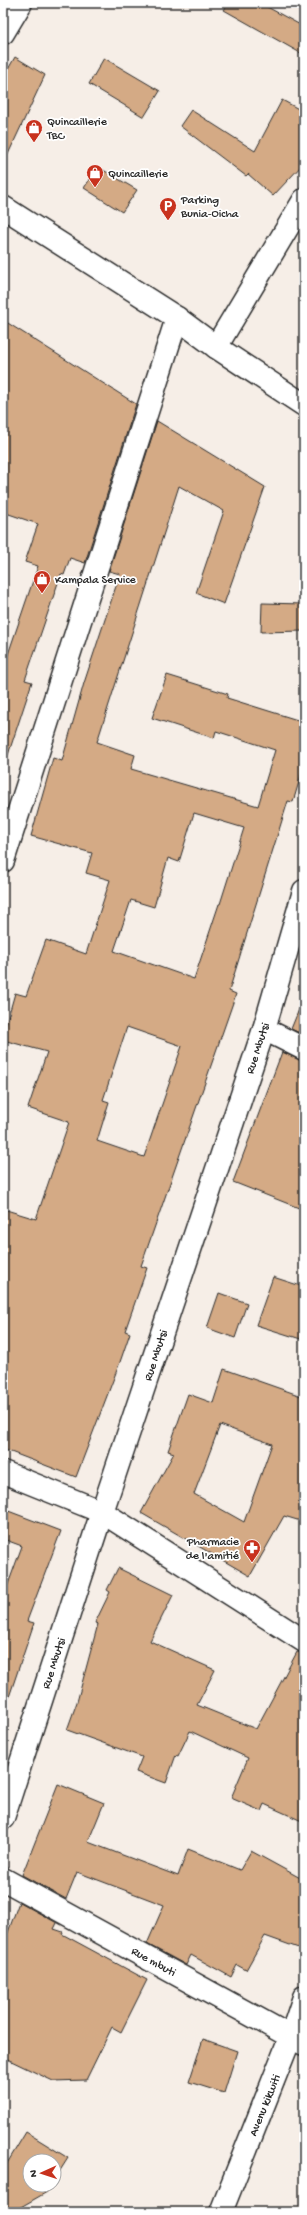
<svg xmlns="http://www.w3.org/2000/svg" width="307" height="2215" viewBox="0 0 307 2215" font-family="'Gochi Hand',sans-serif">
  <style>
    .building { fill: #d4aa85; stroke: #2b2b2b; fill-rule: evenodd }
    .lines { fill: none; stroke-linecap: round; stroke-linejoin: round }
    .street-casing { stroke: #2b2b2b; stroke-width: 25 }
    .secondary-casing { stroke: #2b2b2b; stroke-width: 25 }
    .highway-casing { stroke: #2b2b2b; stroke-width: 25 }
    .street { stroke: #fff; stroke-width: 22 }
    .secondary { stroke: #fff; stroke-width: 22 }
    .highway { stroke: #fff; stroke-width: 22 }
    .labels { text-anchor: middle; stroke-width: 3.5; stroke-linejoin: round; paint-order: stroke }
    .poi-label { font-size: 12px; fill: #2b2b2b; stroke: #fff; text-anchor: start }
    .street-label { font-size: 12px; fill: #2b2b2b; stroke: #fff }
  </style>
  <rect width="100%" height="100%" fill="#f6eee7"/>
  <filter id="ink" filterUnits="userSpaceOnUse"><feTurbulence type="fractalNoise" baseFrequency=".025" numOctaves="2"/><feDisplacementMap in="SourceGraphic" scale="8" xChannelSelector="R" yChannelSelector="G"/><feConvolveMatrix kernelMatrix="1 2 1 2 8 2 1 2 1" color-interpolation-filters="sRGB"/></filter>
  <g filter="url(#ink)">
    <g class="building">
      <path d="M229,3H260L304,27V55L224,10Z"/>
      <path d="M15,57L45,75L3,165V78Z"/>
      <path d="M104,58L160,91L144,117L89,84Z"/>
      <path d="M282,100L304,112V163L273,196L248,174L246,176L180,126L191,110L255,151Z"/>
      <path d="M98,167L137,190L122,212L84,188Z"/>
      <path d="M3,320L136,404L85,563L70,558L64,575L61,574L25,680L32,682L8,755L3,754V669L38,566L25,562L38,524L3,512Z"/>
      <path d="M157,421L265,487L224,604L196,593L224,511L179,486L97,742L135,755L131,769L258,806L275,750L216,731L214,738L152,718L167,675L228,694L227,698L304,722V765L293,802L288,801L229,991L236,994L141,1266L147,1268L125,1331L130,1333L120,1362L76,1477L3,1449V1209L36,1219L69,1122L28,1108L47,1052L3,1040V1035L15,993L26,996L46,940L86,954L110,880L86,873L92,853L31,836L53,758L62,761L84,683L120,574L109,571ZM194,813L244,828L220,904H219L194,979L114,951L131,900L154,907L168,858L179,862ZM127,1027L182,1046L144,1157L97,1141L109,1102L103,1100Z"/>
      <path d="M262,603L304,604V631L261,632Z"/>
      <path d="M302,1002H304V1035L291,1029Z"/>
      <path d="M282,1052L304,1061V1210L233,1182Z"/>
      <path d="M273,1277L304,1287V1340L256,1325Z"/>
      <path d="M219,1293L247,1303L235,1338L207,1328Z"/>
      <path d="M224,1369L304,1397V1522L284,1516L250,1576L141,1513L174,1453L168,1451L188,1394L213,1403ZM220,1425L272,1444L244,1522L194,1494Z"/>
      <path d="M3,1509L61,1531L27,1621L34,1623L8,1700L3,1699V1598L22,1546L3,1539Z"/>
      <path d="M118,1568L173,1595L150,1641L215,1670L197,1705L256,1729L297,1652L304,1653V1822L264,1804L261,1811L231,1798L248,1758L190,1731L178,1756L176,1755L166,1783L136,1772L142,1757L67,1730L77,1702L98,1624L95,1623L110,1592L107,1590Z"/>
      <path d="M58,1784L104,1803L88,1842L178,1876L188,1849L240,1870L251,1851L304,1880V1950L265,1936L246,1970L237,1965L231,1977L191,1955L186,1965L147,1944L164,1905L77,1872L66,1899L22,1875Z"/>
      <path d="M19,1902L57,1923L54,1929L63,1932L62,1934L147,1980L121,2032L112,2027L86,2080L53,2081L3,2057V1946Z"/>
      <path d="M203,2039L237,2051L224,2093L189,2082Z"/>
      <path d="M26,2132L68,2158L54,2180V2161H30V2185H51L47,2192L12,2212H3V2170Z"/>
    </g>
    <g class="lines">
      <defs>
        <g id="street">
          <path d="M3,33L21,3"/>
          <path d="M216,347L304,200"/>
          <path d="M3,861L177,318"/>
          <path d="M264,1029L304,1049"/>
          <path d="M3,1472L102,1512L304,1641"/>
          <path d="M3,1879L304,2044"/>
          <path d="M221,2212L291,2036L304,1997"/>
        </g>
        <path id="secondary" d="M3,1818L102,1512L264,1029L304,891"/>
        <path id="highway" d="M3,207L177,318L216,347L304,405"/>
      </defs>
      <use href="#street" class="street-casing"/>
      <use href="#secondary" class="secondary-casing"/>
      <use href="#highway" class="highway-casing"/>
      <use href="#street" class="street"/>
      <use href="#secondary" class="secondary"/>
      <use href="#highway" class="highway"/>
    </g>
  </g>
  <defs>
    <symbol id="shop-pin" viewBox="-11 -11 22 30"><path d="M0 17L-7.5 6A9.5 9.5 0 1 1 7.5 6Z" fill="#c8321e" stroke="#fff"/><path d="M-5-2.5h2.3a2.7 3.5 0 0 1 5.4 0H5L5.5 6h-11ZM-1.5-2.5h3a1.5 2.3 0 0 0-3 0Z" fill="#fff"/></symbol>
    <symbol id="parking-pin" viewBox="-11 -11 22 30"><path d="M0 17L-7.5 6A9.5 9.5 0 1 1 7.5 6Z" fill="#c8321e" stroke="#fff"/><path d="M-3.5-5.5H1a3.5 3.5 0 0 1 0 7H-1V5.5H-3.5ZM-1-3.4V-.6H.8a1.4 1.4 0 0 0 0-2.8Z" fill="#fff"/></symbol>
    <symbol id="pharmacy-pin" viewBox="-11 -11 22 30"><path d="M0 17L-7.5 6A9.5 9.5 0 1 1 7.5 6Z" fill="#c8321e" stroke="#fff"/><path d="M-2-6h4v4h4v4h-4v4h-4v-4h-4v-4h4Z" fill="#fff"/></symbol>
  </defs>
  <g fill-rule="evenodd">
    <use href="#shop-pin" x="24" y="118" width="20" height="27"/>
    <use href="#shop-pin" x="85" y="163" width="20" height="27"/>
    <use href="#parking-pin" x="158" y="196" width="20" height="27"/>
    <use href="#shop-pin" x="32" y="569" width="20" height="27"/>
    <use href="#pharmacy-pin" x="242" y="1538" width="20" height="27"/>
  </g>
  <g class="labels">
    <g class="poi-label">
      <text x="47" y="125">Quincaillerie<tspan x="47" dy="14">TBC</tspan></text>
      <text x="108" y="177">Quincaillerie</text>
      <text x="181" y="203">Parking<tspan x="181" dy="14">Bunia-Oicha</tspan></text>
      <text x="55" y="583">Kampala Service</text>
      <text x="239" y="1545" text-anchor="end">Pharmacie<tspan x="239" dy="14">de l'amitié</tspan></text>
    </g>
    <g class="street-label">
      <text transform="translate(257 1048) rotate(-72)" y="4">Rue Mbutsi</text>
      <text transform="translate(155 1355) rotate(-72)" y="4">Rue Mbutsi</text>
      <text transform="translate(53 1663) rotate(-72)" y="4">Rue Mbutsi</text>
      <text transform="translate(154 1961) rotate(29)" y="4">Rue mbuti</text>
      <text transform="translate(264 2105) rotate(-68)" y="4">Avenu kikwiti</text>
    </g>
  </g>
  <rect width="307" height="2215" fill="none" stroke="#fff" stroke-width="16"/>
  <rect x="8" y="8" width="291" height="2199" fill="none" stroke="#2b2b2b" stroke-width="1.5" filter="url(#ink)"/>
  <g transform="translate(42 2173) rotate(267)"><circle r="19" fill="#ffffff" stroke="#aaaaaa"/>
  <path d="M0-3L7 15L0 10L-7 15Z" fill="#c8321e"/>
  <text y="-6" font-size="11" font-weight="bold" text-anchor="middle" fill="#2b2b2b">N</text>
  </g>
</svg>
